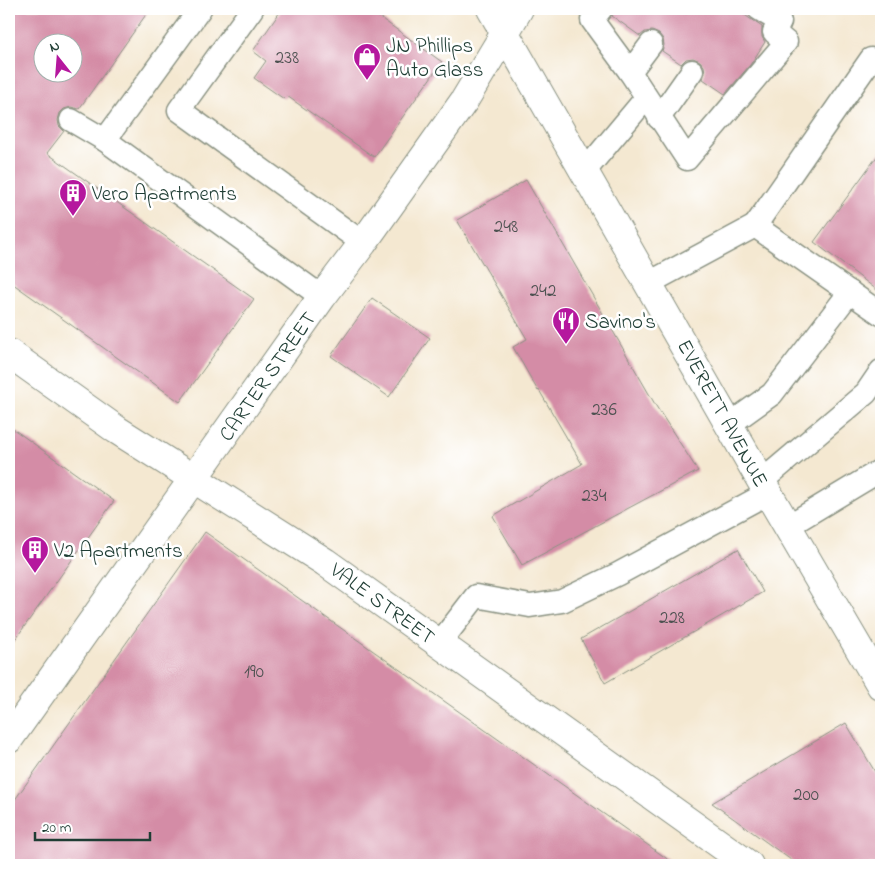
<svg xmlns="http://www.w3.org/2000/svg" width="890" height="874" viewBox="0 0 890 874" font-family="'Indie Flower',sans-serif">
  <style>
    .building { fill: #d48ca6; fill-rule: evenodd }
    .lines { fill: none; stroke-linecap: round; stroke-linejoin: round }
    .service-casing { stroke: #8a9282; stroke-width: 25 }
    .minor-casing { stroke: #8a9282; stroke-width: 30 }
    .tertiary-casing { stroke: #8a9282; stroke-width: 30 }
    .primary-casing { stroke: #8a9282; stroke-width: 30 }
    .service { stroke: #fff; stroke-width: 22 }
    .minor { stroke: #fff; stroke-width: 28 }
    .tertiary { stroke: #fff; stroke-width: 28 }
    .primary { stroke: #fff; stroke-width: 28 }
    .labels { text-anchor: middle; stroke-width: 5; stroke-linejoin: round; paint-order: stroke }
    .number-label { font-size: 19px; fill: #4c5150 }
    .poi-label { font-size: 21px; fill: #1f3d34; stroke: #fff; text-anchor: start }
    .street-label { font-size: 21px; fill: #1f3d34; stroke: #fff }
  </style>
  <rect width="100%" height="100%" fill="#fff"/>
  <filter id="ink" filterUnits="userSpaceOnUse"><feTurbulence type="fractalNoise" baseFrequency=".02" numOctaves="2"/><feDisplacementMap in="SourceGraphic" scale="10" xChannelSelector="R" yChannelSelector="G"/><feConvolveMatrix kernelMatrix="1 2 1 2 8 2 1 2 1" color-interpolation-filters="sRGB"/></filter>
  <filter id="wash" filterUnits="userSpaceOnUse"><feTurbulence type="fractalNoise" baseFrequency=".0096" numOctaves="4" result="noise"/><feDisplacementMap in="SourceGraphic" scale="20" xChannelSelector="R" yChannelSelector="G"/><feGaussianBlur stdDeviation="1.12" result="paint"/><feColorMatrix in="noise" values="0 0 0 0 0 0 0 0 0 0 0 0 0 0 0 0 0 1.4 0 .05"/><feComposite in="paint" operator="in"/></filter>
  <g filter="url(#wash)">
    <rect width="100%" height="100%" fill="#f4e8d1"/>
    <g id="blocks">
      <g class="building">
        <path d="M9,9H150L79,109L71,107L64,109L60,113L58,120L59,126L64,131L47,153L254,299L180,402L9,281ZM42,42H72V72H42Z"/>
        <path d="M282,9H368L442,62L374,157L287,96L284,99L254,78L266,61L253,51Z"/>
        <path d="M614,9H736L762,27V37L765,42L750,65L725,94L703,79L705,72L704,66L700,61L693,58L686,59L681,64L662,51L664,45L663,39L659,34L652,31L645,32L640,36L612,16Z"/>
        <path d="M881,151V293L814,242Z"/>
        <path d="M526,180L656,406L698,471L522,565L493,516L582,464L539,390L538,391L513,347L527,339L457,220Z"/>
        <path d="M372,298L430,338L389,397L331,356Z"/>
        <path d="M9,426L114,501L9,648Z"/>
        <path d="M205,532L676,865H9V808Z"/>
        <path d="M738,549L763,592L605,683L581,639Z"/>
        <path d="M846,723L881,782V865H798L712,803Z"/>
      </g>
    </g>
  </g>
  <g filter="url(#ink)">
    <use href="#blocks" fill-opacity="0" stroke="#8a9282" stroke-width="1"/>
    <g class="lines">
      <defs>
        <g id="service">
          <path d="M200,9L105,140L322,297"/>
          <path d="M252,9L179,110L363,243"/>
          <path d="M601,9L592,20L630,72L687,159L786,42L774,32L780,22L759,9"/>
          <path d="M871,59L755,226L881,314"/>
          <path d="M630,72L651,44"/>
          <path d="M659,118L692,71"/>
          <path d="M71,120L105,140"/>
          <path d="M585,171L646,98"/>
          <path d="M649,283L755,226"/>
          <path d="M730,424L772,394L850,292"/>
          <path d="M762,481L866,393L881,371"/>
          <path d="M788,526L881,470"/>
          <path d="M439,644L476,596L530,606L562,601L618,574L768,493"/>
        </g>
        <g id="minor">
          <path d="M9,353L117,430L325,562L749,865"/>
          <path d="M9,739L322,297L363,243L464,101L505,33"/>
        </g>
        <path id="tertiary" d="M505,33L519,9"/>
        <path id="primary" d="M491,9L768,493L881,686"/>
      </defs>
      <use href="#service" class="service-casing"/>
      <use href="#minor" class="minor-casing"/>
      <use href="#tertiary" class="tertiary-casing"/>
      <use href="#primary" class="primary-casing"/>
      <use href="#service" class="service"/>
      <use href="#minor" class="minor"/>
      <use href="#tertiary" class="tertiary"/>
      <use href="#primary" class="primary"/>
    </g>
  </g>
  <defs>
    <symbol id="shop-pin" viewBox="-11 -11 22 30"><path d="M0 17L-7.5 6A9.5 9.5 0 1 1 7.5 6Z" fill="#b5179e" stroke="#fff"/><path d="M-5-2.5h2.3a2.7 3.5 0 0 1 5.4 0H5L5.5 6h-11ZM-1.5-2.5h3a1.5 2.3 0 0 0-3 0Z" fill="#fff"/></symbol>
    <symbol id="building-pin" viewBox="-11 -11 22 30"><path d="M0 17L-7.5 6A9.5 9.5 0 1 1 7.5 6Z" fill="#b5179e" stroke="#fff"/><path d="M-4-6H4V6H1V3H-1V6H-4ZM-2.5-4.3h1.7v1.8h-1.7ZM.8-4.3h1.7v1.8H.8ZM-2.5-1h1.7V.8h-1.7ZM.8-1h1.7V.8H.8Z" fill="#fff"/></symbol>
    <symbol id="restaurant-pin" viewBox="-11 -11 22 30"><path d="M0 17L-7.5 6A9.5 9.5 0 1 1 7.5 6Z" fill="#b5179e" stroke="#fff"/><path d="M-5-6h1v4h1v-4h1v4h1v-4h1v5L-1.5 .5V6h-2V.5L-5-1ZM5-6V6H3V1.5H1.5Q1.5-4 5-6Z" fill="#fff"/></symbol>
  </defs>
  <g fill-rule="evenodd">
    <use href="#shop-pin" x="351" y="41" width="32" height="43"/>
    <use href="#building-pin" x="57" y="177" width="32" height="43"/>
    <use href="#restaurant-pin" x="550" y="305" width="32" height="43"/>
    <use href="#building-pin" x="19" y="534" width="32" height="43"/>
  </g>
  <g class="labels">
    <g class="number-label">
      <text x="287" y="63">238</text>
      <text x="506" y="232">248</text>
      <text x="543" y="296">242</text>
      <text x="604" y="415">236</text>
      <text x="594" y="501">234</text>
      <text x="672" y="623">228</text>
      <text x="254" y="677">190</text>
      <text x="806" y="800">200</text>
    </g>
    <g class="poi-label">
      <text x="386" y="52">JN Phillips<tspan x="386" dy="24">Auto Glass</tspan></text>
      <text x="92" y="200">Vero Apartments</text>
      <text x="585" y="328">Savino's</text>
      <text x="54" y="557">V2 Apartments</text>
    </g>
    <g class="street-label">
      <text transform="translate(267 376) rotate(-55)" y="7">CARTER STREET</text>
      <text transform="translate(723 413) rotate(61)" y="7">EVERETT AVENUE</text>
      <text transform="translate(383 603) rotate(36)" y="7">VALE STREET</text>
    </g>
  </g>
  <rect width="890" height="874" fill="none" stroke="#fff" stroke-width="30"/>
  <g transform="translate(58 58) rotate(343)"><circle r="24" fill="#ffffff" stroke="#a5b1ae"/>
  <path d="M0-4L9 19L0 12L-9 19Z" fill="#b5179e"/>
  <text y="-8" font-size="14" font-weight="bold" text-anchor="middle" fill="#1f3d34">N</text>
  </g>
  <path d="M35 832v8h115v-8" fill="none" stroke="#1f3d34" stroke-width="2.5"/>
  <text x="42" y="832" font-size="15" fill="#1f3d34" stroke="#ffffff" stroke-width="4" paint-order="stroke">20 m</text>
</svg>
